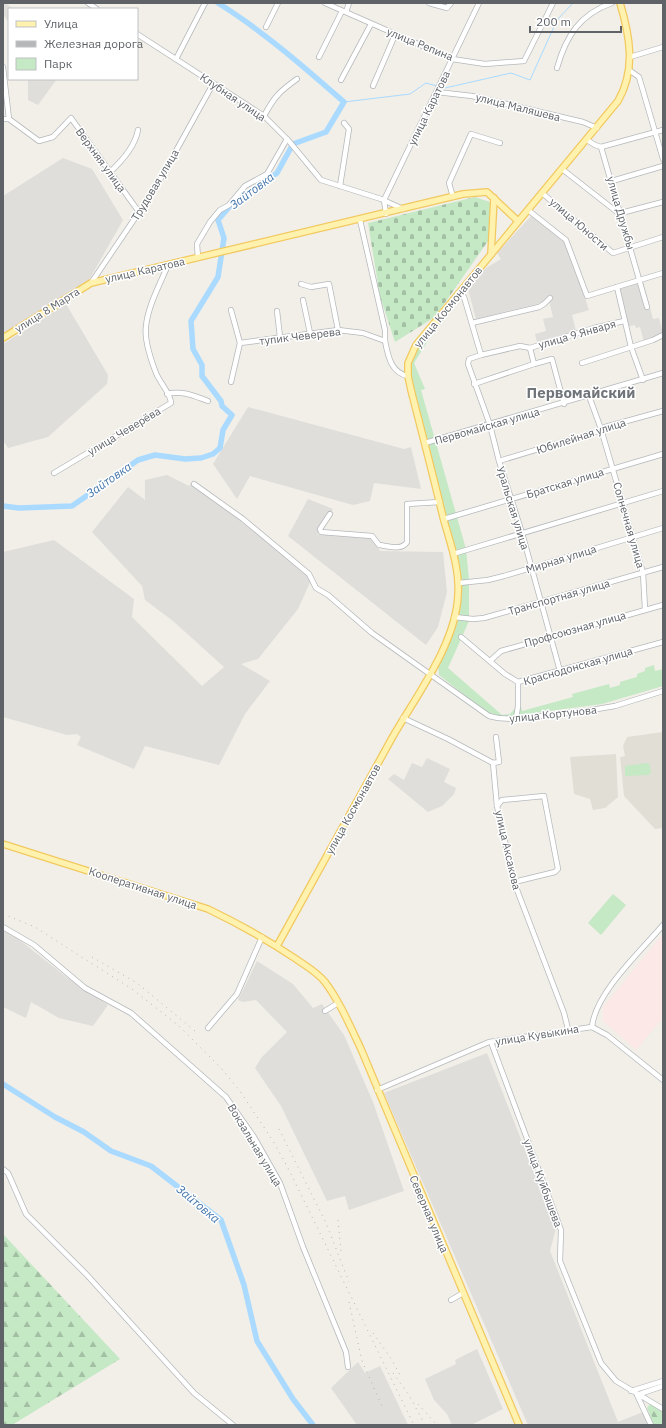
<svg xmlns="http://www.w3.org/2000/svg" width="666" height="1428" viewBox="0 0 666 1428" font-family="'IBM Plex Sans',sans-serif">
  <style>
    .industrial { fill: #e0deda }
    .education { fill: #e1ded6 }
    .medical { fill: #fce8e6 }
    .green { fill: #c5e8c5 }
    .forest { fill: url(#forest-firs) }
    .cemetery { fill: url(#cemetery-stones) }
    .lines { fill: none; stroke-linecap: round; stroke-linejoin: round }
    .stream { stroke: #aadaff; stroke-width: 1 }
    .river { stroke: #aadaff; stroke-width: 5.5 }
    .minor-casing { stroke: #b5b8bc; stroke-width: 6 }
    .major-casing { stroke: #f2c960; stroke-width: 8 }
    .minor { stroke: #fff; stroke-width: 4.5 }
    .major { stroke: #fff2af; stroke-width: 5.5 }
    .rail { stroke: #b6b7b8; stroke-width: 1; stroke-dasharray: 1 5; stroke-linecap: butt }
    .labels { text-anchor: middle; stroke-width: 3; stroke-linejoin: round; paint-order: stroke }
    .street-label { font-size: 11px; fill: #5f6368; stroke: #fff }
    .water-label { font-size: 12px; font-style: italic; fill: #4174aa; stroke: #fff }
    .district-label { font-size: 15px; font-weight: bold; fill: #70757a; stroke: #fff }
  </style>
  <defs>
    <pattern id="forest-firs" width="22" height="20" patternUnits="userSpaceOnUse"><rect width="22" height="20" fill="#c5e8c5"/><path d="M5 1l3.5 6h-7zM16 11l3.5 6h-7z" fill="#a3c0a4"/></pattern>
    <pattern id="cemetery-stones" width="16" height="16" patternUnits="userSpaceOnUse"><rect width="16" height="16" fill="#c5e8c5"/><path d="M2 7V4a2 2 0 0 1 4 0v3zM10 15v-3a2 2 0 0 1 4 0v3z" fill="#a3c0a4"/></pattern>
  </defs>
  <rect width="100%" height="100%" fill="#f1efe8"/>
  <g class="industrial">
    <path d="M3,3H6L13,9H9V23L3,14Z"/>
    <path d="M28,79H57L38,105L28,100Z"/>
    <path d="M63,158L92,169L123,220L89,280L3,335V196Z"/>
    <path d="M533,214L566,241L589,310L572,315L576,331L537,342L535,334L546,331L543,319L553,317L549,301L476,319L468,289L486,268L501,259L497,253Z"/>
    <path d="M643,281L653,319L659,318L663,333L644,342L640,327L636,328L635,325L627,327L619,288Z"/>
    <path d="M66,304L108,375L107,384L48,437L8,448L3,440V344Z"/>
    <path d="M248,407L404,449L411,447L421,489L374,483L370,501L353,505L250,476L237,499L213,464Z"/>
    <path d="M167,475L189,486L192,482L312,578L298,609L258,659L241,664L270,681L245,714L219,765L145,746L134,769L77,745L81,737L77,734L67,735L3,717V552L54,540L134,599L132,617L202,686L224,667L173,621L145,600L142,586L92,532L128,487L145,500V480Z"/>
    <path d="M308,499L333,509L317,535H370L380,551L443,552L447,592L438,627L426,645L288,536Z"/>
    <path d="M427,758L450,769L444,782L456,788L454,794L442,806L428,812L388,779L394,774L404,780L412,763L422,767Z"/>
    <path d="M3,930L17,938L65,976L108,1005L93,1026L59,1018L31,1002L26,1018L3,1007Z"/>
    <path d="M257,961L293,984L313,1008L322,1004L344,1035L373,1102L404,1191L349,1210L345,1196L327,1201L281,1106L255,1068L261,1058L287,1032L256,1000L243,1002L238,1000Z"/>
    <path d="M487,1053L556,1228L550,1251L618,1422L643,1412L649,1425H528L384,1093Z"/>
    <path d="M477,1349L503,1409L471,1425H452L447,1414L434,1400L425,1379L456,1364L455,1360Z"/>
    <path d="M358,1362L365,1373L380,1366L408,1425H357L331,1388Z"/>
  </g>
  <g class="education">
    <path d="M663,732V828L655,829L624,796L620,757L625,756L623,746L627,737Z"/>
    <path d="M616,754L618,797L605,808L593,810L590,799L574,794L570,757Z"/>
  </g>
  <path class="medical" d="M663,934V1018L636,1050L603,1021V1007Z"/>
  <g class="green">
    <path d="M460,295L461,297L429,339L414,363L425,389L421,390L466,549L469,580V621L448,668L502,715L510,714L520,703L522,711L573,697L572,694L609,684L610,688L620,685V682L637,677V674L645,671V668L654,665L655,671L663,669V686L602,704L504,717L486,712L439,675L438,664L457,614V560L416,406C413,393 409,379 410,366C412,347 447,310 460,295Z"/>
    <path d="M647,763L650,765L651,772L649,775L625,776V766Z"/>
    <path d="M613,894L626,905L601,935L588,923Z"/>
    <path d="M650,1404L663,1411V1425H654L647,1408Z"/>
  </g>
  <g class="forest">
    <path d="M3,1234L120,1359L12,1425H3Z"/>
    <path d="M649,1407L663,1413V1425H656L650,1412Z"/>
  </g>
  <path class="cemetery" d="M475,197L493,203L488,241L435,317L395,342L380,296L368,223Z"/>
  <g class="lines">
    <g class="stream">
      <path d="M441,87L445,88L511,73L530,80L557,20L573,3"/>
      <path d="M344,102L410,94L426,83L437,86"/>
    </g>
    <g class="river">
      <path d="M3,506L19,508L72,506L138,460L155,455L185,459L201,458L213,454L220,448L223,430L232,415L222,406L221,401L202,376V365L193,349L191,321L218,277L224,238L218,220L231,205L277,173L293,144L326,132L344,102C304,67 263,31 218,3"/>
      <path d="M3,1084L55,1117L84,1132L111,1151L151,1166L221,1220L244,1285L257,1341L293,1399L313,1425"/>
    </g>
    <defs>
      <g id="minor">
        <path d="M88,3L97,9"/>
        <path d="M325,3L452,59L485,64L524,61L553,3"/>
        <path d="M429,3L447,8L451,3"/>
        <path d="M346,12L349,3"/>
        <path d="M266,27L278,3"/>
        <path d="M137,34L264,116L288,140L321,180L381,199L403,209"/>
        <path d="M319,57L342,11"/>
        <path d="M630,57L663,47"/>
        <path d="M176,59L205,3"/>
        <path d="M3,67L9,119"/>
        <path d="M557,68C566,36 580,14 612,3"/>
        <path d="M629,70L639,77L663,159"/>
        <path d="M341,80L371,24"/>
        <path d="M373,86L395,35"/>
        <path d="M437,92L472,96L583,122L597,128"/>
        <path d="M264,116C274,97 280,91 297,79"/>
        <path d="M3,119H9L39,141L53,137L71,118L139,212"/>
        <path d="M587,140L595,145L601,147L663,130"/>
        <path d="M601,147L647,307"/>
        <path d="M562,169L617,212L621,213L663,202"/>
        <path d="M110,172C122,161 135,147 138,130"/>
        <path d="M612,181L663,166"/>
        <path d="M340,186L349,129L344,123"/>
        <path d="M542,193L613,253L663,237"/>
        <path d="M453,197L449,183L471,134L500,143"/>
        <path d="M528,210L566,240L587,296L663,273"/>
        <path d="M386,214L384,200L479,3"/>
        <path d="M360,220L385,330V341"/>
        <path d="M198,258L197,244L210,222L220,210L229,205L245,186L267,174L287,139"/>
        <path d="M91,283L156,187L213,84"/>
        <path d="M301,284L311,287L329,284L338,330"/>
        <path d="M617,287L631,347L643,380"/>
        <path d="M458,293L464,297L481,355L520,346L530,348"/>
        <path d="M303,300L310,333"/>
        <path d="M231,310L240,343L338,330L363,333L385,341C388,356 391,373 408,376"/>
        <path d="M277,311L280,337"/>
        <path d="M472,323L539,307L544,304L550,298"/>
        <path d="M481,355L469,359L468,364L490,425L499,461L522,533L560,671"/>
        <path d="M582,363L653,340L663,335"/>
        <path d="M231,382L240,343"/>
        <path d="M474,384L534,364"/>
        <path d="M167,394C182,390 194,396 208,401"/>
        <path d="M589,396L601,429L643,573L645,609"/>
        <path d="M564,404L552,359L534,364L530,348L594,328L624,321"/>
        <path d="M425,443L663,373"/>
        <path d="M499,461L598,431L605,427L663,411"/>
        <path d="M54,473L171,403C171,394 160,383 156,373C151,360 144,340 146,326C148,306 160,284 168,265"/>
        <path d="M194,484L243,519L309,574L316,588L328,595L372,633L489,716L498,718L516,719L591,710L615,706L663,691"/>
        <path d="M330,514L320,529L321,532L372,536L379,545C388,546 402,551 407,542V504L440,502"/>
        <path d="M444,519L663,454"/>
        <path d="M453,554L663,491"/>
        <path d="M459,583L488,580L504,576L663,528"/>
        <path d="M454,617L473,619L484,618L663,567"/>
        <path d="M461,637L505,674L518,682L663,642"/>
        <path d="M490,661L501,651L663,605"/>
        <path d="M403,718L448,739L493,763L497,806L514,882L564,1013L568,1029"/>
        <path d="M516,719L518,706V682"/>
        <path d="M493,763L499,762L496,737"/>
        <path d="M497,806L502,800L544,796L558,869L555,872L514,882"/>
        <path d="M3,927L34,945L85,988L131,1013L226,1097L254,1137L280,1183L303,1247L346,1352L348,1367"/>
        <path d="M325,1011L338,1003"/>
        <path d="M592,1027C595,993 641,951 663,925"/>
        <path d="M208,1028L237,994L262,937"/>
        <path d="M491,1042L561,1230L560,1261L601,1363L616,1381L663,1409"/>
        <path d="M377,1090L489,1042L592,1027L607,1035L663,1080"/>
        <path d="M3,1169L8,1173L26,1214L87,1275L194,1393L233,1425"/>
        <path d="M451,1300L463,1293"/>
        <path d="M631,1391L663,1381"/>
        <path d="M651,1425L637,1395L663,1386"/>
      </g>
      <g id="major">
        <path d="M491,254L494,198"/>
        <path d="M3,338L91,283L463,194L487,192L518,221"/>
        <path d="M3,844L208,909C239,924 268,940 296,959C306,966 317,972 325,982C340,1002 350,1026 361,1049L519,1425"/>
        <path d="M277,946C315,876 354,807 392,738C416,696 456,644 458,595C460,568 450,543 443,517C433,475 422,433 411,390L408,376V363L416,345L618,101C636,70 630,36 620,3"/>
      </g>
    </defs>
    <use href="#minor" class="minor-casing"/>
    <use href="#major" class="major-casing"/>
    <use href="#minor" class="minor"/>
    <use href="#major" class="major"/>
    <g class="rail">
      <path d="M3,914L35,927L69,949L132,989L179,1026L221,1068L240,1091L273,1141L288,1168L414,1425"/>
      <path d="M92,957L137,983L195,1031"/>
      <path d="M279,1129L326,1223L349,1282"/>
      <path d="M338,1220L341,1251"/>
      <path d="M349,1302L362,1361L382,1406"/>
      <path d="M373,1333L392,1360L401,1377"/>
      <path d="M393,1373L409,1395L425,1425"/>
      <path d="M418,1404L437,1425"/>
    </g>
  </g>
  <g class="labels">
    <g class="street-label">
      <text transform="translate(420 44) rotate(22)" y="4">улица Репина</text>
      <text transform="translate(233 97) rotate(34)" y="4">Клубная улица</text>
      <text transform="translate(518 107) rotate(14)" y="4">улица Маляшева</text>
      <text transform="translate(429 108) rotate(-64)" y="4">улица Каратова</text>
      <text transform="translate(101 160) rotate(54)" y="4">Верхняя улица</text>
      <text transform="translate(155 185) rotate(-59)" y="4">Трудовая улица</text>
      <text transform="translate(621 213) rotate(74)" y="4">улица Дружбы</text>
      <text transform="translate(579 224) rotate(41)" y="4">улица Юности</text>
      <text transform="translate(145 270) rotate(-13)" y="4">улица Каратова</text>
      <text transform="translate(448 307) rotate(-51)" y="4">улица Космонавтов</text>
      <text transform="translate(47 310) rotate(-32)" y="4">улица 8 Марта</text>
      <text transform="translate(577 334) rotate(-16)" y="4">улица 9 Января</text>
      <text transform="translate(300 336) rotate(-7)" y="4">тупик Чеверева</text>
      <text transform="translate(487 426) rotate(-16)" y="4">Первомайская улица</text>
      <text transform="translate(124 431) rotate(-31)" y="4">улица Чеверёва</text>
      <text transform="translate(581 436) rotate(-18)" y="4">Юбилейная улица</text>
      <text transform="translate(565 483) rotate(-17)" y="4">Братская улица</text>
      <text transform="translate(513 508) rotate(73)" y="4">Уральская улица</text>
      <text transform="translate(629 525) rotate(74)" y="4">Солнечная улица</text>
      <text transform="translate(561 559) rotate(-17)" y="4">Мирная улица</text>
      <text transform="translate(559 597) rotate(-16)" y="4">Транспортная улица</text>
      <text transform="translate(575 629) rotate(-16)" y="4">Профсоюзная улица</text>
      <text transform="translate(578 666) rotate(-16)" y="4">Краснодонская улица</text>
      <text transform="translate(553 714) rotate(-6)" y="4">улица Кортунова</text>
      <text transform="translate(353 809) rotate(-61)" y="4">улица Космонавтов</text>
      <text transform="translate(508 850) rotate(77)" y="4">улица Аксакова</text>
      <text transform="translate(143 888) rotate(18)" y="4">Кооперативная улица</text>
      <text transform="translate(537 1035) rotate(-9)" y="4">улица Кувыкина</text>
      <text transform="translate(255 1145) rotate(59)" y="4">Вокзальная улица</text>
      <text transform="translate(543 1183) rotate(70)" y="4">улица Куйбышева</text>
      <text transform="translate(429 1214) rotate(67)" y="4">Северная улица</text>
    </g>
    <g class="water-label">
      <text transform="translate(252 191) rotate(-37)" y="4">Зайтовка</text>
      <text transform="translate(109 480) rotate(-35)" y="4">Зайтовка</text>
      <text transform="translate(198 1204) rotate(40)" y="4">Зайтовка</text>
    </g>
    <g class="district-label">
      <text x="581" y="398">Первомайский</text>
    </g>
  </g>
  <rect width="666" height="1428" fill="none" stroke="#5f6368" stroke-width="8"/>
  <rect x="8" y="8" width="130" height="72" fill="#ffffff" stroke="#bfc1c3"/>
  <rect x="16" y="21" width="20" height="6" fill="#fff2af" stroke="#bfc1c3"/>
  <text x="44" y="28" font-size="12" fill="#5f6368">Улица</text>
  <rect x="16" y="41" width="20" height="6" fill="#b6b7b8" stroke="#bfc1c3"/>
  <text x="44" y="48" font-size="12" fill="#5f6368">Железная дорога</text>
  <rect x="16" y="58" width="20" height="12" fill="#c5e8c5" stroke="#bfc1c3"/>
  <text x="44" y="68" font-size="12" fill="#5f6368">Парк</text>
  <path d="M530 26v6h91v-6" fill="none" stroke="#5f6368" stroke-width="2"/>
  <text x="536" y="26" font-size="12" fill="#5f6368" stroke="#ffffff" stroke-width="3" paint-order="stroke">200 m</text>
</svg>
